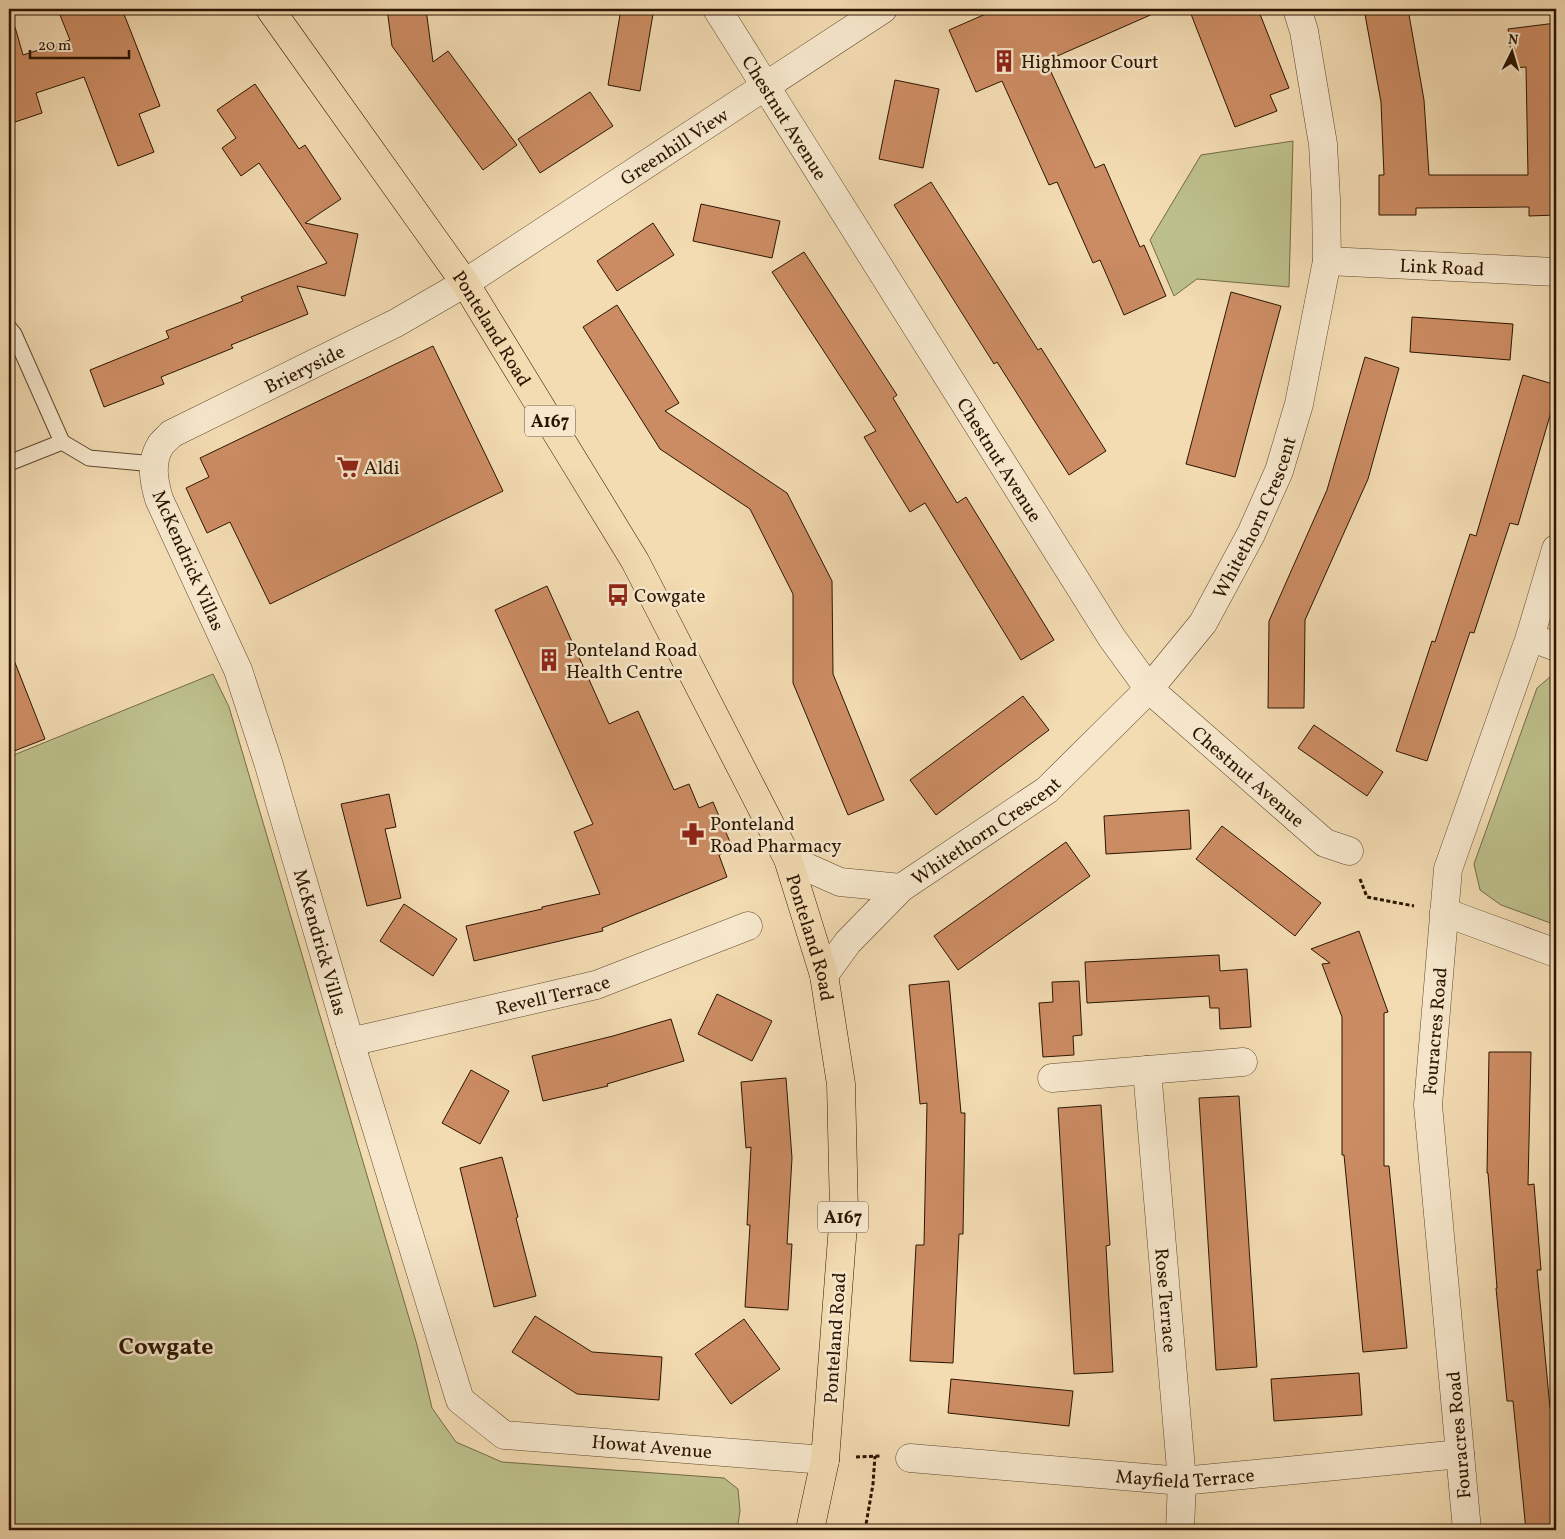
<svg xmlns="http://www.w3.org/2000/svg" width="1565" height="1539" viewBox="0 0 1565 1539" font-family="Vollkorn,serif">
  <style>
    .green { fill: #bdc08b; stroke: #746a46 }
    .building { fill: #cc8c63; stroke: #2b1500 }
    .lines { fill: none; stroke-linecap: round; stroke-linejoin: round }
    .lane-casing { stroke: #5d462c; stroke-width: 17 }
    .street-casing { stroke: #5d462c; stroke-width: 29 }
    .highway-casing { stroke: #2b1500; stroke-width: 29 }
    .path { stroke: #2b1500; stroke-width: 3; stroke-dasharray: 4 2.5; stroke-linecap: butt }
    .lane { stroke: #f7e8cd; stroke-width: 15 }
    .street { stroke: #f7e8cd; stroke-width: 28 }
    .highway { stroke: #f3dbb2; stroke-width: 28 }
    .labels { text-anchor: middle; stroke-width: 5; stroke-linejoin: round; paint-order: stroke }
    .shield { fill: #f7e8cd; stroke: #68543e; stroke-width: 1 }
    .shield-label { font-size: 18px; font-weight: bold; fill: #2b1500 }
    .poi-label { font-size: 19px; fill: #2b1500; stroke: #f7e8cd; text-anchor: start }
    .street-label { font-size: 19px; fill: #2b1500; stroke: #f7e8cd }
    .district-label { font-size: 24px; font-weight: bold; fill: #2b1500; stroke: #f7e8cd }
  </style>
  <rect width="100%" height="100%" fill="#f3dbb2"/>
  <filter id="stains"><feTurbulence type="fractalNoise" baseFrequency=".004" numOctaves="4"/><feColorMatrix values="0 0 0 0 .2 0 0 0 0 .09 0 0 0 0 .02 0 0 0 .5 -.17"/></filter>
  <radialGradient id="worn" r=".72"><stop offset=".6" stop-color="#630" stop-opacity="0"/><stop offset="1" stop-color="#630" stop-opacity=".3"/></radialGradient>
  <g class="green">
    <path d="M1293,141L1289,287L1197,279L1174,296L1150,240L1201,155Z"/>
    <path d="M213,674L229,707L417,1345L432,1408L456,1442L502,1462L724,1478L738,1489L740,1511L737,1530H9V757Z"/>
    <path d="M1556,675V925L1501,905L1480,890L1474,864L1537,688L1551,676Z"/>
  </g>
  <g class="building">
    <path d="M76,9H122L160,106L139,114L154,152L118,166L84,77L36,93L42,113L9,124V28L15,27L23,55L70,40L60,15Z"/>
    <path d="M387,9H426L433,62L448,51L517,145L483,170L392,46Z"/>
    <path d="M621,9L653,14L640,91L608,85Z"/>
    <path d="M997,9H1164L1046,61L1095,168L1104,164L1140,247L1144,245L1166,296L1124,315L1100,260L1093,263L1057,182L1049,185L1002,81L976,92L949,30Z"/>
    <path d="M1189,9H1258L1289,88L1270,95L1277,111L1235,127Z"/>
    <path d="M1364,9H1408L1424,100L1429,175H1528L1526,67L1513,68L1508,29L1556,23V215L1529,216V207L1416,208V215H1379V175H1384L1381,102Z"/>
    <path d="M895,80L939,89L923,168L879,159Z"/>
    <path d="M255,84L299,149L305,145L341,199L305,223L358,234L345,296L297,286L308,314L231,345L233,348L161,377L164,384L104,407L90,370L169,338L166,331L243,301L241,297L327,263L259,163L241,176L222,148L236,138L217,110Z"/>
    <path d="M590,92L613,126L540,173L518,139Z"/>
    <path d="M931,182L1038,350L1041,348L1106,451L1069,475L997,362L994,364L894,205Z"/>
    <path d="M701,204L780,221L772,258L693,241Z"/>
    <path d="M653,223L674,255L617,291L597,261Z"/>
    <path d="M804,252L897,395L893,398L957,503L966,497L1054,640L1021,660L925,503L910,512L864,437L876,431L772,272Z"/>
    <path d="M1231,292L1281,306L1235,477L1186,464Z"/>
    <path d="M617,305L679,403L665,411L787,493L832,581L833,674L884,800L848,815L793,683V594L750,509L660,449L583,327Z"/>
    <path d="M1412,317L1513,324L1510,360L1410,352Z"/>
    <path d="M433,346L503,491L270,604L230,522L207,533L186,488L209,477L200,458Z"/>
    <path d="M1365,357L1399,368L1368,479L1305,620L1304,708H1268L1269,621L1327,490Z"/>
    <path d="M1523,375L1556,385V395L1518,525L1510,523L1474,633L1470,632L1427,761L1396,751L1432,641L1435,642L1470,534L1476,536Z"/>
    <path d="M547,586L609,724L638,711L674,790L689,784L699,808L713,802L733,849L719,855L727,877L602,928L603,931L474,961L466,926L542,909V907L600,894L574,832L593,824L495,610Z"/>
    <path d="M9,650H10L45,739L9,753Z"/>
    <path d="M1023,696L1049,730L936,815L910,780Z"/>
    <path d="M1314,725L1383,772L1367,796L1298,748Z"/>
    <path d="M389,794L396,827L385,829L401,898L367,906L341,804Z"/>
    <path d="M1189,810L1191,849L1106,854L1104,816Z"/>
    <path d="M1222,826L1321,903L1295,936L1196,859Z"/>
    <path d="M1066,842L1090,876L958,970L934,936Z"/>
    <path d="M404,904L457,939L433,976L380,941Z"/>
    <path d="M1359,931L1388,1012L1384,1013V1166H1389L1407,1348L1363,1352L1344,1155H1342V1017L1322,964L1330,963L1311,949Z"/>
    <path d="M1219,955L1220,971L1247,969L1251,1027L1220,1029L1219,1008H1210L1209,996L1087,1003L1085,962Z"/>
    <path d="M949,981L961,1113H965L963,1234H959L953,1363L910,1361L916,1245H924L927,1103L920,1104L909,985Z"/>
    <path d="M1079,981L1082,1035L1073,1036L1074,1055L1043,1057L1039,1003L1053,1002L1052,982Z"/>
    <path d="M717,994L772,1021L752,1061L698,1034Z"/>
    <path d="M671,1019L684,1061L607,1084L608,1086L543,1101L532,1056L613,1036Z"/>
    <path d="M1489,1052H1531L1528,1185L1534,1184L1541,1270H1537L1550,1408H1556V1530H1526L1513,1401H1507L1496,1288H1497L1488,1173H1487Z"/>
    <path d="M471,1070L509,1091L480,1144L442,1123Z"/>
    <path d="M786,1078L792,1158L787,1244H792L788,1310L745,1307L750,1225H747L751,1147L746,1148L741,1082Z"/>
    <path d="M1239,1096L1257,1367L1216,1370L1199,1098Z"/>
    <path d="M1101,1105L1110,1245L1106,1246L1113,1372L1074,1374L1058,1108Z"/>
    <path d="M502,1157L518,1217L516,1218L536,1296L494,1307L460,1168Z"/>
    <path d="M535,1316L592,1352L662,1357L659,1400L577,1394L512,1352Z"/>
    <path d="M744,1319L780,1369L731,1404L695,1354Z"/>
    <path d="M1359,1373L1362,1415L1274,1421L1271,1379Z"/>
    <path d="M951,1379L1073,1391L1069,1426L948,1413Z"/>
  </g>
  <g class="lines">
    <defs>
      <g id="lane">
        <path d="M9,328L14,334L62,442"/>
        <path d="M9,463L62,442L89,458L154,464"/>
      </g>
      <g id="street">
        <path id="s1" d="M717,9L1112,638L1149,689L1325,843L1349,851"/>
        <path id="s2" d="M1327,261L1556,272"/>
        <path d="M1530,637L1556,647"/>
        <path d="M788,859L840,882L901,888"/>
        <path d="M1444,912L1556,953"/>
        <path id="s3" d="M824,975L848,942L901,888L1047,790L1149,689L1203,623L1251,534L1279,471L1299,404L1327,261L1326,199L1323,144L1304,31L1297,9"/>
        <path id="s4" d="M350,1042L596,985L748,926"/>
        <path id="s5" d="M1147,1070L1182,1481L1180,1530"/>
        <path d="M1052,1078L1243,1062"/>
        <path id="s6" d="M910,1458L1182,1481L1460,1454"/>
        <path id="s7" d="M825,1460L504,1435L460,1400L350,1042L268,762L238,670L159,499C154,482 150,463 160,446C162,442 168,438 171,434L396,323L465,283L883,9"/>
        <path id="s8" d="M1467,1530L1428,1105L1448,869L1530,637L1556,549"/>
      </g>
      <g id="highway">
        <path id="s9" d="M270,9L465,283L635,561L788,859L824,975L841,1084L844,1212L825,1460L810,1530"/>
      </g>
    </defs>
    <use href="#lane" class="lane-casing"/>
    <use href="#street" class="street-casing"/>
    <use href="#highway" class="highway-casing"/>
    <g class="path">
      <path d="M1360,879L1367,897L1414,906"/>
      <path d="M856,1457L880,1456"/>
      <path d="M865,1530L873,1484L875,1456"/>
    </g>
    <use href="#lane" class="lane"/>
    <use href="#street" class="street"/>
    <use href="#highway" class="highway"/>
  </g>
  <defs>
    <symbol id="building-bare" viewBox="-9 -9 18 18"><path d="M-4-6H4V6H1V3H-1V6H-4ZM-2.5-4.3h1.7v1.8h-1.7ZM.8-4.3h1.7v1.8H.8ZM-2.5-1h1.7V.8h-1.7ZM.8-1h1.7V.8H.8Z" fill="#8f2418" stroke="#f7e8cd" stroke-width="2.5" paint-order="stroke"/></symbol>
    <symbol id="supermarket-bare" viewBox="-9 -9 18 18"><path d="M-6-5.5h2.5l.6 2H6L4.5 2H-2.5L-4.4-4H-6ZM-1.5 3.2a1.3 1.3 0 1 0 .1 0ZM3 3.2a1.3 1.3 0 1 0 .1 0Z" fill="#8f2418" stroke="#f7e8cd" stroke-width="2.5" paint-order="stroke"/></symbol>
    <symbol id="bus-bare" viewBox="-9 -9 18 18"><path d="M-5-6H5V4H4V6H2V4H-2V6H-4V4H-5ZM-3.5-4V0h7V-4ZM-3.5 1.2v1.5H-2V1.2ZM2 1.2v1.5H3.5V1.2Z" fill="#8f2418" stroke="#f7e8cd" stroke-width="2.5" paint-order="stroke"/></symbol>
    <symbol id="pharmacy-bare" viewBox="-9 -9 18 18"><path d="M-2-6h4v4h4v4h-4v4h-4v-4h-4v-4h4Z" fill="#8f2418" stroke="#f7e8cd" stroke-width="2.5" paint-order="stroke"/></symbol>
  </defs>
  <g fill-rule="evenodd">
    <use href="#building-bare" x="988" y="45" width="32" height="32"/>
    <use href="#supermarket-bare" x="332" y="451" width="32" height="32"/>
    <use href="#bus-bare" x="602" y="579" width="32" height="32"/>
    <use href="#building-bare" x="533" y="644" width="32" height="32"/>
    <use href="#pharmacy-bare" x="677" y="818" width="32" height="32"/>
  </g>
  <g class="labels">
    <g class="shield">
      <rect x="525" y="405.5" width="50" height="31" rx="4"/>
      <rect x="818" y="1201.5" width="50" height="31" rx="4"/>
    </g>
    <g class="shield-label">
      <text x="550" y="427">A167</text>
      <text x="843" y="1223">A167</text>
    </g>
    <g class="poi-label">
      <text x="1021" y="68">Highmoor Court</text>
      <text x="364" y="474">Aldi</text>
      <text x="634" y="602">Cowgate</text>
      <text x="566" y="656">Ponteland Road<tspan x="566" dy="22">Health Centre</tspan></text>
      <text x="710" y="830">Ponteland<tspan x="710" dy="22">Road Pharmacy</tspan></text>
    </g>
    <g class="street-label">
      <text dy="7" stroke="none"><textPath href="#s1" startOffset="128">Chestnut Avenue</textPath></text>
      <text dy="7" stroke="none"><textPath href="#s7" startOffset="1981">Greenhill View</textPath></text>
      <text dy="7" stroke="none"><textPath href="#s2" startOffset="115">Link Road</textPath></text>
      <text dy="7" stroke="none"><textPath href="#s9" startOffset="389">Ponteland Road</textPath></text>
      <text dy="7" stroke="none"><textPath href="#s7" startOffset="1549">Brieryside</textPath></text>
      <text dy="7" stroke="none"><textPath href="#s1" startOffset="532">Chestnut Avenue</textPath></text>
      <text dy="7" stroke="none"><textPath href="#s3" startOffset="639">Whitethorn Crescent</textPath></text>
      <text transform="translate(189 560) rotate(66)" y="7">McKendrick Villas</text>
      <text dy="7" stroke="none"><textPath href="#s1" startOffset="938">Chestnut Avenue</textPath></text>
      <text dy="7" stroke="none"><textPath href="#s3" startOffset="219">Whitethorn Crescent</textPath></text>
      <text dy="7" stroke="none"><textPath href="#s9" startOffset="1079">Ponteland Road</textPath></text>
      <text transform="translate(321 942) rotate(74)" y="7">McKendrick Villas</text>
      <text dy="7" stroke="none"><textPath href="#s4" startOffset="208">Revell Terrace</textPath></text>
      <text dy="7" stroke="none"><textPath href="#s8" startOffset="501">Fouracres Road</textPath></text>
      <text dy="7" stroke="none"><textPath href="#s5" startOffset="231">Rose Terrace</textPath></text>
      <text transform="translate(834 1338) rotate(-86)" y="7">Ponteland Road</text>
      <text transform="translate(1458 1435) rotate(-95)" y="7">Fouracres Road</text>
      <text transform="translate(652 1446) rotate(5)" y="7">Howat Avenue</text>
      <text dy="7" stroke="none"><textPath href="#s6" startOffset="276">Mayfield Terrace</textPath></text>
    </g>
    <g class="district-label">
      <text x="166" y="1354">Cowgate</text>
    </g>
  </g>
  <rect width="1565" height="1539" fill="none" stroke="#f3dbb2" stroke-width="30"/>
  <rect x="10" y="10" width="1545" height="1519" fill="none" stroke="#2b1500" stroke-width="2.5"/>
  <rect x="15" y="15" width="1535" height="1509" fill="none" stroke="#2b1500"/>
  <g transform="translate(1512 52) rotate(5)" stroke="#f7e8cd" stroke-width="4" paint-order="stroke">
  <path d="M0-4L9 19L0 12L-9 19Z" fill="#2b1500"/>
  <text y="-8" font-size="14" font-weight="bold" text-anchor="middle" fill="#2b1500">N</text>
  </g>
  <path d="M30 50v8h99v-8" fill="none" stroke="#2b1500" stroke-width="2.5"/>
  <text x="38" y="50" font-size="15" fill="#2b1500" stroke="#f7e8cd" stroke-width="4" paint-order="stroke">20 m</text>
  <rect width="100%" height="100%" filter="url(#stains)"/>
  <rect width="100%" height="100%" fill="url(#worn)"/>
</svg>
